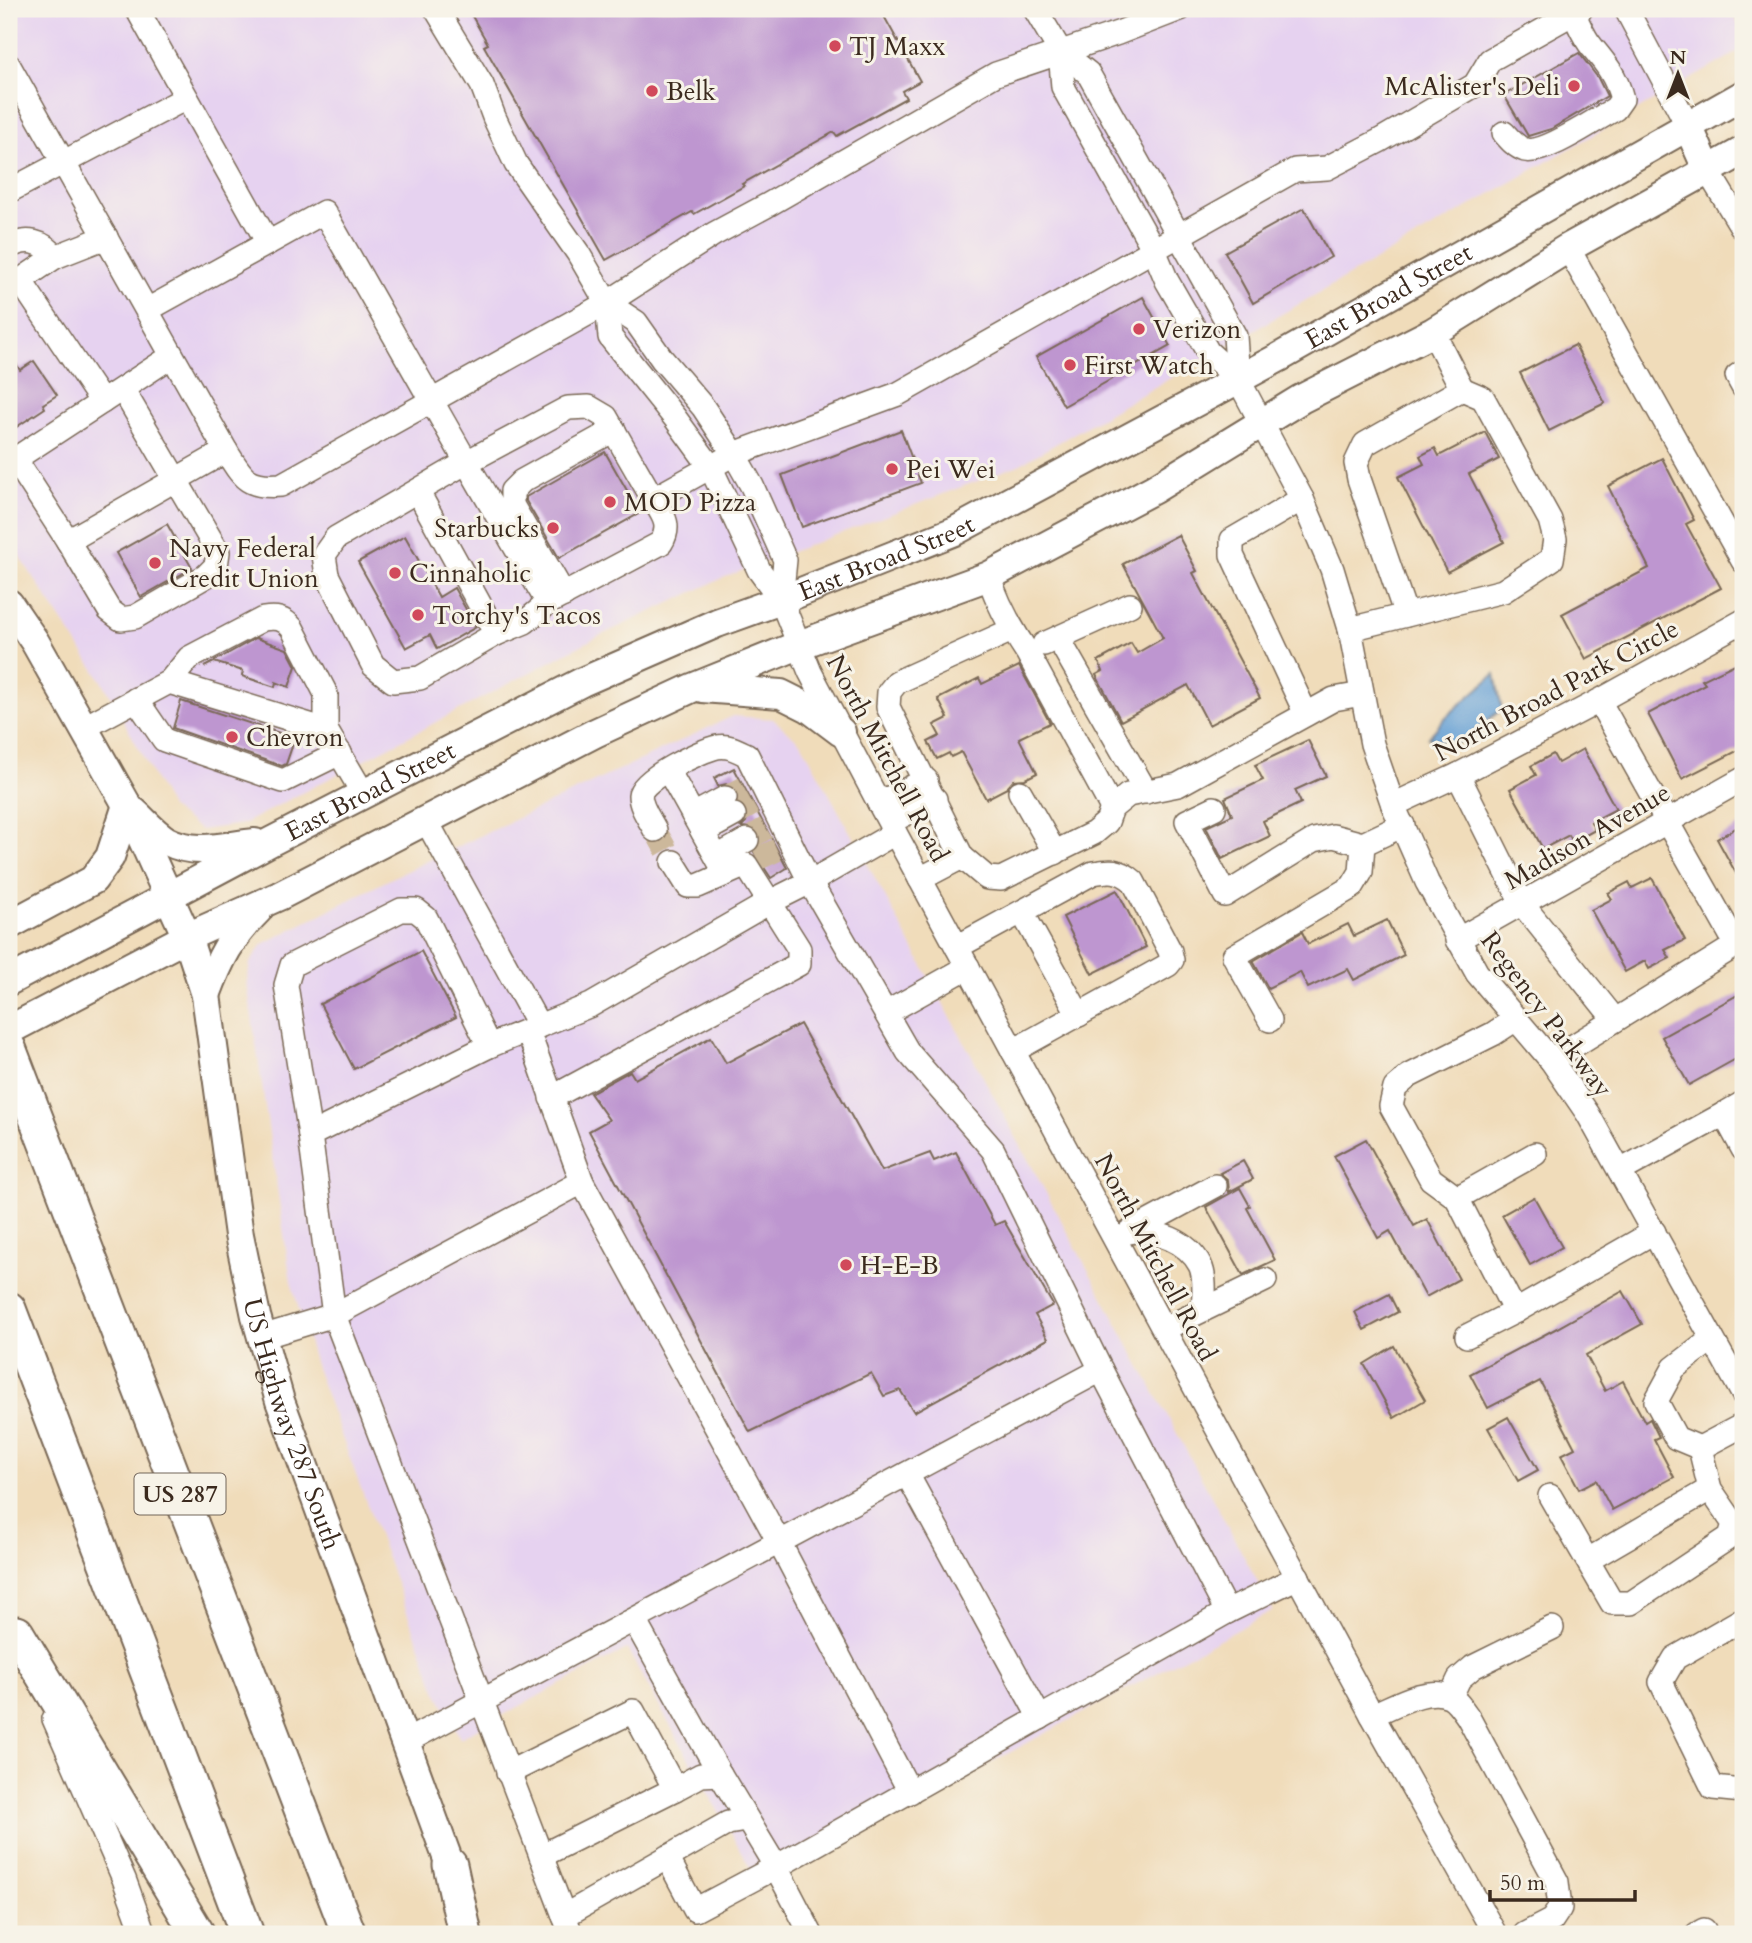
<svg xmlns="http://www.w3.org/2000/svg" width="1752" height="1943" viewBox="0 0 1752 1943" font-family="Cardo,serif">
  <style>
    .built { fill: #e6d2f0 }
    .water { fill: #649fd4; stroke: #506479; stroke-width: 2 }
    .building { fill: #be96d0 }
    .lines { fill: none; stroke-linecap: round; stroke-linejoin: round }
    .minor-tunnel { stroke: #ccb89b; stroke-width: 23; stroke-dasharray: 23 11; stroke-linecap: butt }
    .minor-casing { stroke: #7a6855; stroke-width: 26 }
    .major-casing { stroke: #7a6855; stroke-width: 32 }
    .highway-casing { stroke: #7a6855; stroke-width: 37 }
    .minor { stroke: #fff; stroke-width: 23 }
    .major { stroke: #fff; stroke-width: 28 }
    .highway { stroke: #fff; stroke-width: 33 }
    .poi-dot { fill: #d1495b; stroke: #f7f3e8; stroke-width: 2.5 }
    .labels { text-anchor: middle; stroke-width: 6; stroke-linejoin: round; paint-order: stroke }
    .shield { fill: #f7f3e8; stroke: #73665b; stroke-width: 2 }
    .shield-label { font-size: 24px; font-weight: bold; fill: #3b2a1e }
    .poi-label { font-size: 26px; fill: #3b2a1e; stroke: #f7f3e8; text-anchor: start }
    .street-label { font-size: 26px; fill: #3b2a1e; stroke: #f7f3e8 }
  </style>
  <rect width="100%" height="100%" fill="#f7f3e8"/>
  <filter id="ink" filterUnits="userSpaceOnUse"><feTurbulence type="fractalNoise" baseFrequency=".0143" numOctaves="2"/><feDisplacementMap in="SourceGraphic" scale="14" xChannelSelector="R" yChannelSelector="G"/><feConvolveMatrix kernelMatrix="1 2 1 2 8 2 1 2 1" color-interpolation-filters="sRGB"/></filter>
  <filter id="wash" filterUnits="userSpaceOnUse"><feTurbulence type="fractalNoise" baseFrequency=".00686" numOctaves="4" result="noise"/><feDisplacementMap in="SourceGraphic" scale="28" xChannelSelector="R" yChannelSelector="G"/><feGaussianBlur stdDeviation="1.57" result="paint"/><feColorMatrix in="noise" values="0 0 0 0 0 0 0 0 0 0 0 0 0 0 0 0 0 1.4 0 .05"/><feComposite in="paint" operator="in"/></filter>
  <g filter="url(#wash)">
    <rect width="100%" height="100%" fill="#f0dcba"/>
    <g class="built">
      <path d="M9,9H1730L1743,33V49L1019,465L723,578L597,637L243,824L201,830L171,809L104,684L9,540Z"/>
      <path d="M733,716L773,719L802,744L1273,1610L761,1887L627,1649L460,1738L437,1692L315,1365L291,1282L247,983L250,963L263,944L400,874Z"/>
    </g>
    <path class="water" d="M1495,674L1502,709L1459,743L1428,738L1446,717Z"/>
    <g id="blocks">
      <g class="building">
        <path d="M468,9H880L920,81L902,91L906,98L837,136L834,132L742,184L744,186L694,214L692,212L606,260L484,46L488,44Z"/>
        <path d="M1579,53L1598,78L1607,96L1551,129L1528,136L1504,95Z"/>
        <path d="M1304,208L1331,257L1253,303L1225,252Z"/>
        <path d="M1143,297L1170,346L1064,406L1036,357Z"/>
        <path d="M1575,345L1605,403L1549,431L1520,373Z"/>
        <path d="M9,353L20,370L34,361L57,395L43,404L45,408L9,432Z"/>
        <path d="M901,430L921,483L802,527L782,475Z"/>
        <path d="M1485,432L1499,459L1469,474L1504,542L1447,572L1398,477L1424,464L1420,456L1435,448L1439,456Z"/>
        <path d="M605,452L640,513L559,558L526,501V497Z"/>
        <path d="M1662,458L1694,520L1686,524L1721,588L1586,659L1562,614L1649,568L1608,486Z"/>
        <path d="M167,524L192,568L141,597L116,553Z"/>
        <path d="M1178,535L1197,571L1193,573L1260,698L1209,725L1188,685L1121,721L1096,675L1103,671L1098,661L1131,643L1137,653L1163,638L1123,564Z"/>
        <path d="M405,536L439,597L454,588L476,627L437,649L430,635L406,648L358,562Z"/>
        <path d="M256,638L287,649L296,666L289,687L276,682L275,687L242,676L243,671L214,662L204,667Z"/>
        <path d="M1743,660V748L1682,779L1648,714L1705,684L1702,680Z"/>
        <path d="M1019,666L1050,723L1019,738L1037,773L1025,779L1014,780L1007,788L986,799L961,752L951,757L949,753L937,759L928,742L940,736L934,725L948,718L938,699L979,678L982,684Z"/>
        <path d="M181,701L295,738L286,764L282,766L173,728Z"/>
        <path d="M1308,740L1326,776L1295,790L1301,803L1263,821L1270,836L1222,859L1206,827L1232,815L1225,798L1263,780L1255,765Z"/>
        <path d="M1583,749L1616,809L1591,822L1595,830L1573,842L1569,835L1543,849L1510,789L1536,775L1531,766L1553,754L1558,763Z"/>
        <path d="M734,768L787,868L771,878L754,852L761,841L759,833L753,828L741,827L746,822L748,815L746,808L738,802L737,791L726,784L718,786L714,778Z"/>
        <path d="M1743,824V886L1717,839Z"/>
        <path d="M1652,878L1685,940L1665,950L1670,958L1649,969L1645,961L1625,972L1591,910L1612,899L1608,893L1629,882L1632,888Z"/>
        <path d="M1117,890L1146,947L1092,974L1063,917Z"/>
        <path d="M1387,920L1404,955L1354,980L1348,969L1308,988L1300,972L1268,988L1253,961L1302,932L1308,944L1348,924L1354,936Z"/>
        <path d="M421,951L456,1017L354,1069L320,1004Z"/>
        <path d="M1743,992V1055L1689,1085L1662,1037Z"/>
        <path d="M800,1024L882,1171L930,1153L934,1161L956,1152L995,1225L1004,1221L1053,1305L1035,1315L1048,1339L914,1412L900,1390L884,1396L871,1373L750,1432L589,1131L609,1120L590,1093L630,1071L635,1079L711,1037L726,1063Z"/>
        <path d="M1366,1139L1414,1226L1427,1219L1459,1279L1426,1297L1390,1231L1378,1238L1334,1156Z"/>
        <path d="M1243,1161L1253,1179L1229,1192L1228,1180L1220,1173Z"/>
        <path d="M1240,1188L1250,1206L1247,1208L1275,1260L1243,1275L1206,1207Z"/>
        <path d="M1534,1197L1562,1247L1530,1265L1502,1215Z"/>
        <path d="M1623,1291L1642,1324L1586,1355L1605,1391L1623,1381L1645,1422L1650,1419L1659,1437L1654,1439L1674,1477L1612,1510L1596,1480L1579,1489L1561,1455L1575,1448L1540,1381L1488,1408L1470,1374L1557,1328Z"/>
        <path d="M1389,1294L1398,1312L1364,1330L1355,1312Z"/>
        <path d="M1394,1346L1425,1400L1394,1418L1364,1364Z"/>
        <path d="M1508,1417L1538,1470L1518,1481L1488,1428Z"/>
      </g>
    </g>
  </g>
  <g filter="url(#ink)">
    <use href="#blocks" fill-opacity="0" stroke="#7a6855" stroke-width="2"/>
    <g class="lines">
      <g class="minor-tunnel">
        <path d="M725,798L744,788"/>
        <path d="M734,815L753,804"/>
        <path d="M655,830L673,862"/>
        <path d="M747,840L766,828"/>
        <path d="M757,859L777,850"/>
      </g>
      <defs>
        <g id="minor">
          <path d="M137,9L268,243"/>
          <path d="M436,9L482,85L494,117L516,164L578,253L607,303L610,337L675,418L710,466L759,570L781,600L810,672L879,803L1372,1715L1495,1934"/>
          <path d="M1035,9L1060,51L1088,73L1235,336L1238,379"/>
          <path d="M1626,9L1688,126"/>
          <path d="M1060,51L1063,87L1154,250L1167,281L1208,352L1238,379L1302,499L1332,569L1350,629L1372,744L1393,805L1427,882L1477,973L1551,1060L1588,1114L1743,1394"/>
          <path d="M9,66L226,451C243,478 247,488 281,485L607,303L714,234L766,206L996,74L1118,33L1180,9"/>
          <path d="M1504,133C1510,140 1516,147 1525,150C1545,155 1596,119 1615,109L1622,99C1616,76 1607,65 1592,47C1584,38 1579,24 1573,13"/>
          <path d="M1708,171L1743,229"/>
          <path d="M9,191L186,98"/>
          <path d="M9,247C26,237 44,241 55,257"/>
          <path d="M1568,248L1743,561"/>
          <path d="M20,280L102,402L172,356"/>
          <path d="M9,288L55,257L106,237"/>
          <path d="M607,303L636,322L662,359L703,407L734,454L752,486L785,560L781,600"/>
          <path d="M147,310L324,212C399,343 472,474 548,603L661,543C672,525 663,515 653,499L734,454L898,394L1295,170L1327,168L1379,141L1475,85L1490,60L1581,9"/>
          <path d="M1743,372L1737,376L1743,387"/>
          <path d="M123,390L218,552L216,566L206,576L135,617L121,619L109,610L68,541L226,451"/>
          <path d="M15,459L68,541"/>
          <path d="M9,460L15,459L102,402"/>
          <path d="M418,492L496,634"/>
          <path d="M1302,499L1232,540V555L1306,714"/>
          <path d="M989,576C997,604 1011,628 1027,652L1112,808"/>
          <path d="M564,595L512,505V491L522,481L614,430"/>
          <path d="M548,603L525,622L496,634L420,678L393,681L373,665L327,575L324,555L336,538L465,463L568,408L589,407L606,417L653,499"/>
          <path d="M1406,615L1359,479L1356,463L1365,444L1462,389L1433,332"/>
          <path d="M1350,629L1503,591L1552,559L1555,539L1550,520L1483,398L1462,389"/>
          <path d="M1058,638L1146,792"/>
          <path d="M1044,644L1130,605"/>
          <path d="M169,682L189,658L263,619C276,617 284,618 292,628L326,694V730"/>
          <path d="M136,699L164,740L283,781L340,753"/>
          <path d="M1599,701L1736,944"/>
          <path d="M83,728L169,682L326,730L364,795"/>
          <path d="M668,770L726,874"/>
          <path d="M1458,775L1523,905L1615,1020"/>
          <path d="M1020,792L1055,853"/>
          <path d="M879,803L926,780"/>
          <path d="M1393,805L1458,775L1599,701L1743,621"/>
          <path d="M1214,808L1187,821L1225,895L1314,840L1333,836L1363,844"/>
          <path d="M693,815L725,798"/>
          <path d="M426,820L539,1026"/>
          <path d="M890,822L935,799"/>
          <path d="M703,832L734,815"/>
          <path d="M895,833L810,882L908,1052L993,1150L1101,1370"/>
          <path d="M717,857L747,840"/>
          <path d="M962,857L888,707L889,692L897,682L1012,630"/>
          <path d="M920,879L962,857L987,878L1001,879L1094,833L1107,822L1112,808L1128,795L1178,785L1334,699L1362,694"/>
          <path d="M1022,912L1079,1015"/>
          <path d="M1457,940L1743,779"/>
          <path d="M957,947L1093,873C1110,870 1119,869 1133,881L1170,951L1172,960L1168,965L1013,1051"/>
          <path d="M886,1013L968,967"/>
          <path d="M1516,1019L1493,1034L1409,1076L1395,1088L1391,1106L1431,1179L1457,1198L1509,1300L1516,1311L1654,1232"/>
          <path d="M1270,1020L1234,956L1352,887L1361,872L1363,844L1403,825"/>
          <path d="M528,1031L582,1182"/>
          <path d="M1551,1060L1743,941"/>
          <path d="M551,1098L799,964V949L746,865L698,886H688L673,862"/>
          <path d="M1743,1103L1724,1114L1743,1149"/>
          <path d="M310,1135L286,985L292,965L401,910H416L426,918L489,1046"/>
          <path d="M1620,1171L1724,1114"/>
          <path d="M1457,1198L1535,1154"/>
          <path d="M1132,1231C1157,1231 1187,1240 1200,1265C1206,1277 1204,1296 1203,1309"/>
          <path d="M1130,1232L1215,1186"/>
          <path d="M1164,1329L1265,1280"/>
          <path d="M1467,1336L1516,1311"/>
          <path d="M262,1337L334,1315L582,1182L779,1542L910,1792"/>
          <path d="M1712,1339L1674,1368L1656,1401L1676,1438L1700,1448L1743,1425"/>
          <path d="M907,1474L1040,1718"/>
          <path d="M1550,1496L1612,1603H1631L1730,1537L1734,1524L1710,1489L1700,1448"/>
          <path d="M1588,1560L1710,1489"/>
          <path d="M1227,1612L1298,1577"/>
          <path d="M1743,1619L1675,1658L1661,1682L1713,1788L1743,1791"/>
          <path d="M1451,1696L1459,1679L1473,1667L1552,1628"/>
          <path d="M1372,1715C1393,1707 1426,1686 1449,1696C1456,1699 1463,1710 1468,1717L1557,1882L1560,1908L1552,1920L1525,1934"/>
          <path d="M54,1719L124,1879L144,1934"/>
          <path d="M405,1742L1101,1370L1227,1612L776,1867L720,1774L634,1620"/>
          <path d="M508,1773L633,1711L675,1789L541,1856"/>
          <path d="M675,1789L701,1775L720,1774"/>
          <path d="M667,1857L695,1910L776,1867L811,1934"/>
          <path d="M564,1916L728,1823L746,1820"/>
          <path d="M571,1934L334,1315L310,1135L489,1046L591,1005L770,902L810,882L747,755C737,750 729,745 717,747C702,750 641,779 640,795C640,807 650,820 655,830"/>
          <path d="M1697,1934L1704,1930"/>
        </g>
        <g id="major">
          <path d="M1688,126L1708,171"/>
          <path id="s1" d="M9,604L35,642L127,805L187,937L206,995L239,1235L256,1316L280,1401L450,1865"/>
          <path d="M702,688L781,694L809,708L841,732"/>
          <path d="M134,812C144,821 155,834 167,841C196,856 225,846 255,843"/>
          <path d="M9,925L93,880L110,857L127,805"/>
          <path id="s2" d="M9,981L272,841L582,682L717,623L781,600L955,531L1278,358L1743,95"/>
          <path d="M206,995C220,958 230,938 258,910"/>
          <path d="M9,1030L187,937L279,896L595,733L692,688L799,645L989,576L1154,489L1301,399L1433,332L1568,248L1743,151"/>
        </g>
        <g id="highway">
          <path d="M9,1048L349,1934"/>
          <path d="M9,1309L247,1934"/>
          <path d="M17,1633L198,1934"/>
          <path d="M450,1865L465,1934"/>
        </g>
      </defs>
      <use href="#minor" class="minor-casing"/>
      <use href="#major" class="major-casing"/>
      <use href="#highway" class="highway-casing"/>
      <use href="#minor" class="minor"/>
      <use href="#major" class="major"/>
      <use href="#highway" class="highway"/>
    </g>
  </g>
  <g class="poi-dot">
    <circle cx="835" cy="46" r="7"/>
    <circle cx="1574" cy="86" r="7"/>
    <circle cx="652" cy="91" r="7"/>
    <circle cx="1139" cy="329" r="7"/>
    <circle cx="1070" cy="365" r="7"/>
    <circle cx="892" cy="469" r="7"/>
    <circle cx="610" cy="502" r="7"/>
    <circle cx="553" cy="528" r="7"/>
    <circle cx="155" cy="563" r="7"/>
    <circle cx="395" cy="573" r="7"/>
    <circle cx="418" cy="615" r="7"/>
    <circle cx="232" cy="737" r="7"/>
    <circle cx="846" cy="1265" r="7"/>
  </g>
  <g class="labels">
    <rect class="shield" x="134.5" y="1473.5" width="91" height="41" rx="5"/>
    <g class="shield-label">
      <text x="180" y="1502">US 287</text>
    </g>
    <g class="poi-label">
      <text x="849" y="55">TJ Maxx</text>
      <text x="1560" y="95" text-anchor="end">McAlister's Deli</text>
      <text x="666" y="100">Belk</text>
      <text x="1153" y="338">Verizon</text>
      <text x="1084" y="374">First Watch</text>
      <text x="906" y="478">Pei Wei</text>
      <text x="624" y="511">MOD Pizza</text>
      <text x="539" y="537" text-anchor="end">Starbucks</text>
      <text x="169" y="557">Navy Federal<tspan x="169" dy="30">Credit Union</tspan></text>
      <text x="409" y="582">Cinnaholic</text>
      <text x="432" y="624">Torchy's Tacos</text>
      <text x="246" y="746">Chevron</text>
      <text x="860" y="1274">H-E-B</text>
    </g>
    <g class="street-label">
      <text dy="9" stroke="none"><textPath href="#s2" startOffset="1542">East Broad Street</textPath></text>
      <text dy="9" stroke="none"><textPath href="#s2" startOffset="975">East Broad Street</textPath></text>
      <text transform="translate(1556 690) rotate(-28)" y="9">North Broad Park Circle</text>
      <text transform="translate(888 758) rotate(62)" y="9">North Mitchell Road</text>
      <text dy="9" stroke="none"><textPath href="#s2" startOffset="408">East Broad Street</textPath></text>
      <text transform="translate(1587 836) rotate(-30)" y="9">Madison Avenue</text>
      <text transform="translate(1547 1014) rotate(53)" y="9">Regency Parkway</text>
      <text transform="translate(1156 1257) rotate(62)" y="9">North Mitchell Road</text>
      <text dy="9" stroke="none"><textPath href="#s1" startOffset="878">US Highway 287 South</textPath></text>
    </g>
  </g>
  <rect width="1752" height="1943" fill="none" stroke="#f7f3e8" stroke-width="35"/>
  <g transform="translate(1678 74)" stroke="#f7f3e8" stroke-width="5" paint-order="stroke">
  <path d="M0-5L12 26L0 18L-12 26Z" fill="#3b2a1e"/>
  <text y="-10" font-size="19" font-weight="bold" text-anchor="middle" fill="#3b2a1e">N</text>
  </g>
  <path d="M1490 1890v10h145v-10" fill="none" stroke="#3b2a1e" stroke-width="3.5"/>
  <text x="1500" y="1890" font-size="21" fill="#3b2a1e" stroke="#f7f3e8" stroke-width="5" paint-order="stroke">50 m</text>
</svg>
